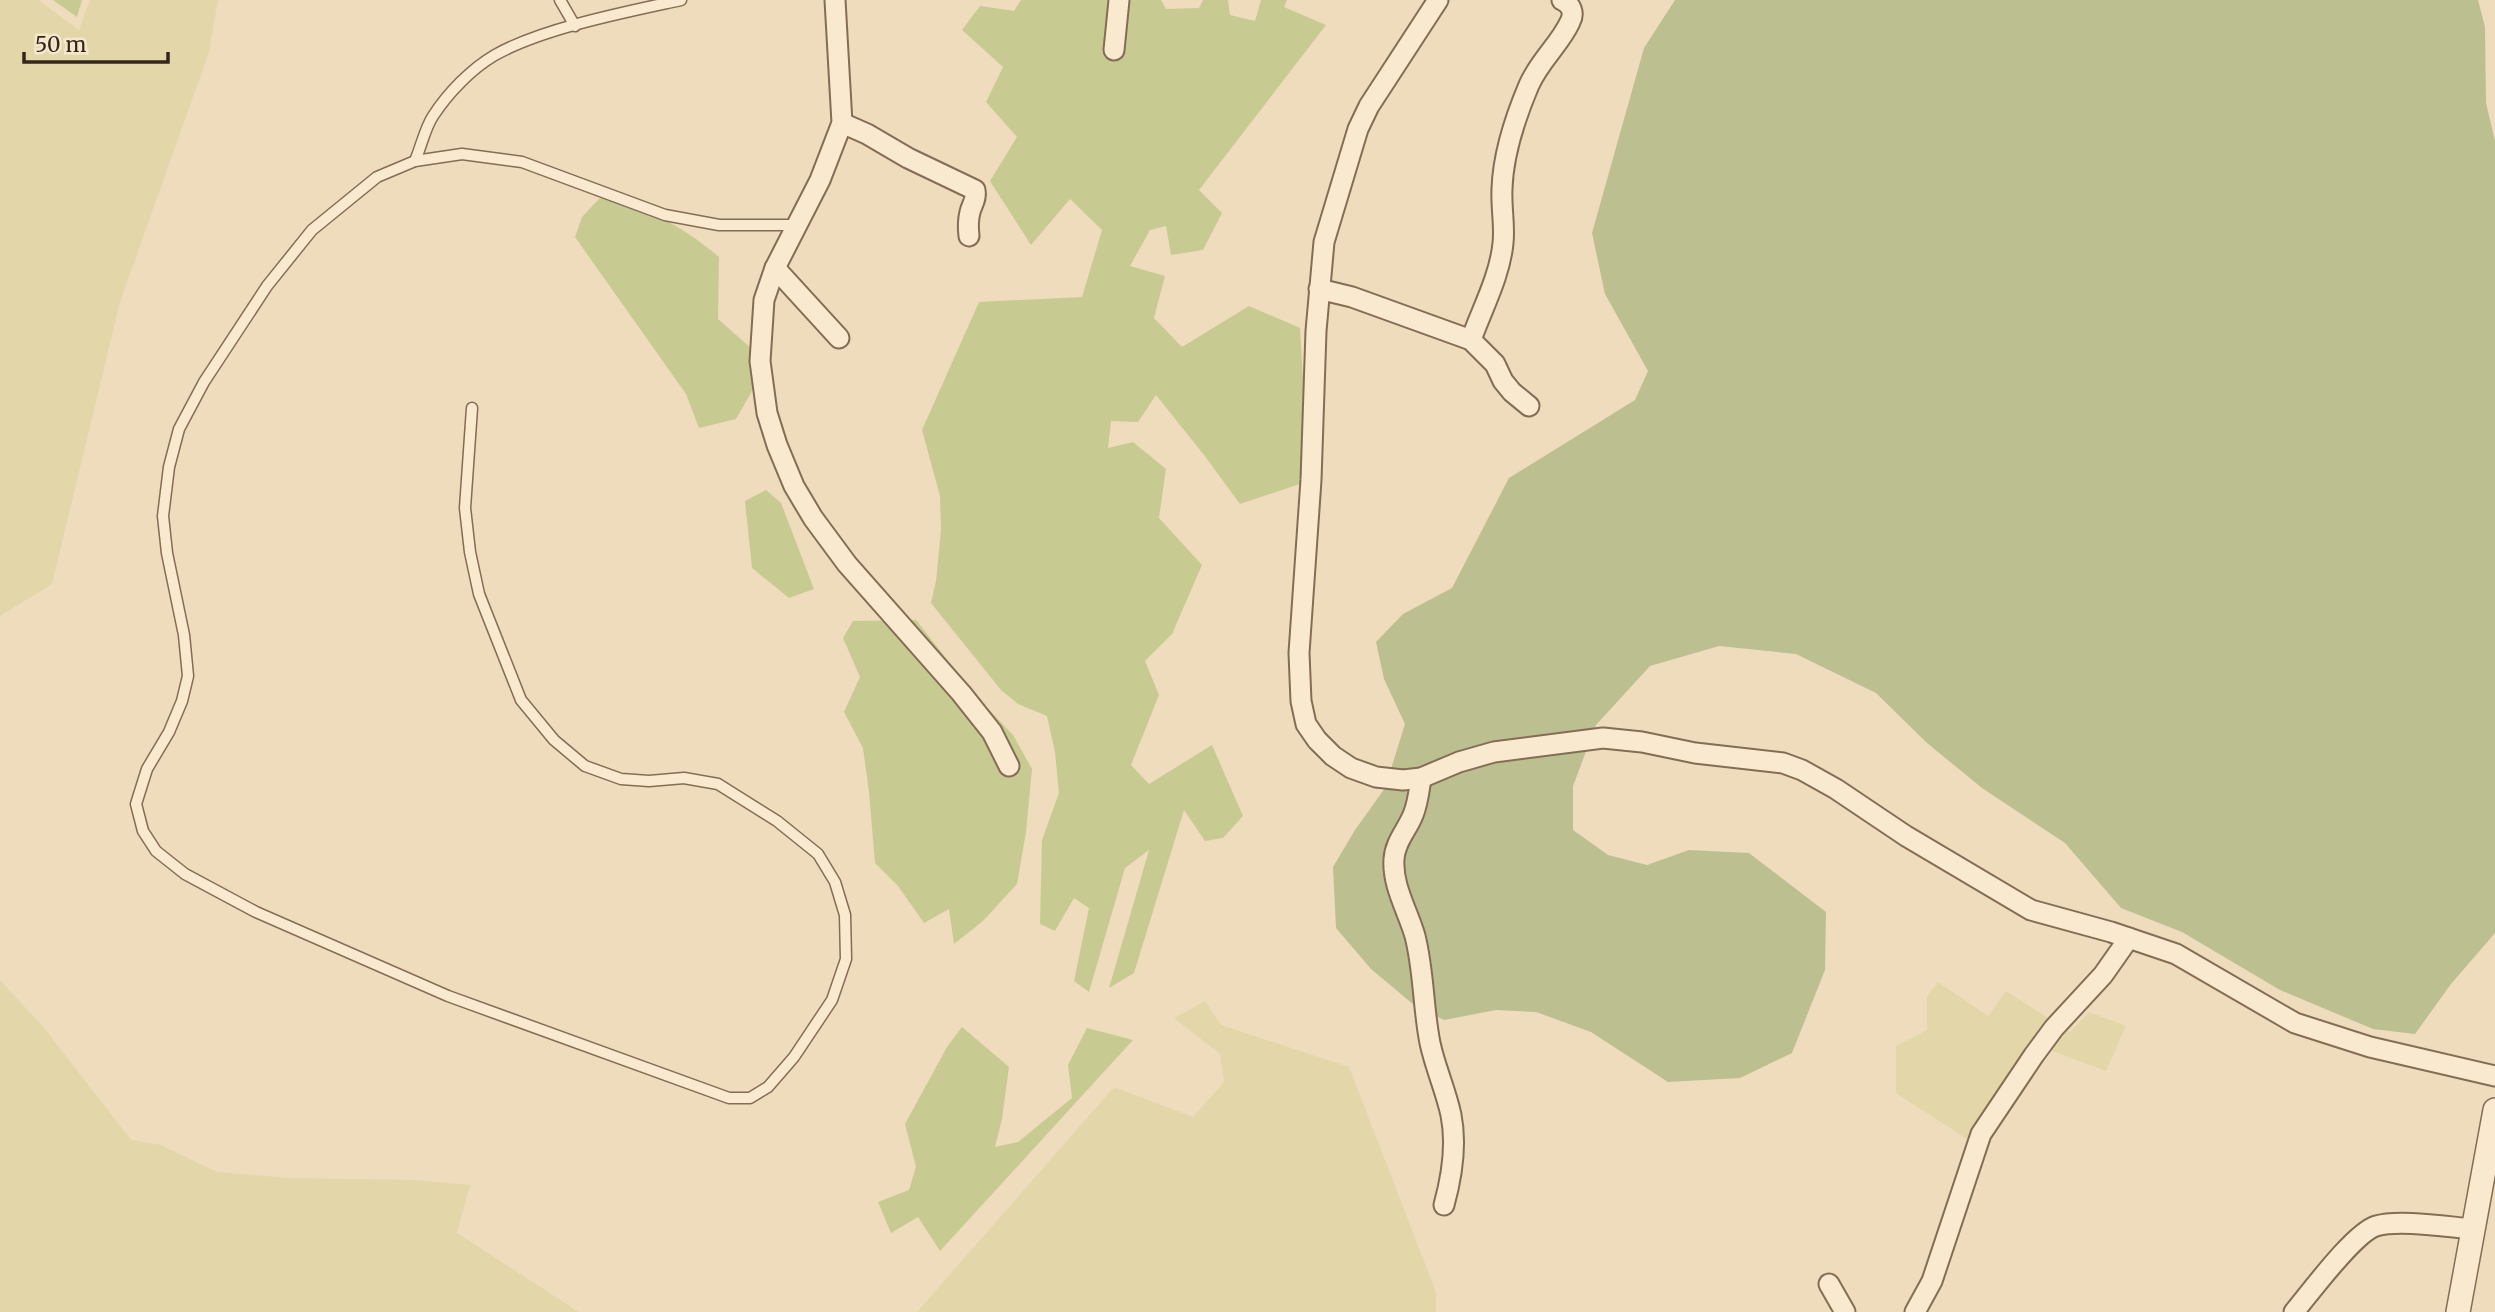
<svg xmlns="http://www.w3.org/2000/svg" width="2495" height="1312" viewBox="0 0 2495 1312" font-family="Merriweather,serif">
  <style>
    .farmland { fill: #e3d7aa }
    .green { fill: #c8cb91 }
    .cemetery { fill: #bcbf90 }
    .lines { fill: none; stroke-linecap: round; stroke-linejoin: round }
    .service-casing { stroke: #856c56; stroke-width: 13 }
    .minor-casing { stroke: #856c56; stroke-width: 23 }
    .tertiary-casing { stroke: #856c56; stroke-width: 26 }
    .service { stroke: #f9eacf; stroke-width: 10 }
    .minor { stroke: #f9eacf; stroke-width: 19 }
    .tertiary { stroke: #f9eacf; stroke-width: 23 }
  </style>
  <rect width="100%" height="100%" fill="#eedcbc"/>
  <g class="farmland">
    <path d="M0,0H38L79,30L90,0H218L209,52L120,302L52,584L0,616Z"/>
    <path d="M0,980L45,1029L131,1140L161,1145L217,1172L289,1178L416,1180L470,1185L457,1233L579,1312H0Z"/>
    <path d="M1938,982L1988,1016L2006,991L2070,1032L2089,1012L2126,1026L2106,1071L2042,1047L1984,1150L1896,1093V1046L1927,1030V996Z"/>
    <path d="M1205,1001L1221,1025L1349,1067L1436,1292V1312H917L1114,1087L1193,1117L1224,1082L1220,1054L1174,1018Z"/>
  </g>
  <g class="green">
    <path d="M53,0H82L77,17Z"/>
    <path d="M1021,0H1161L1166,9L1199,8L1203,0H1228L1230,15L1255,21L1261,0H1287L1284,7L1326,25L1199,190L1222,213L1203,250L1171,255L1166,226L1150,230L1130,266L1165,276L1154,318L1182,347L1249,306L1300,328L1309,481L1240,504L1204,455L1156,395L1138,422L1111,421L1108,448L1133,442L1166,469L1159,518L1202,565L1172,634L1145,661L1159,695L1131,765L1149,784L1212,745L1243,816L1223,838L1205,841L1184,810L1134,973L1109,988L1149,850L1125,868L1089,992L1074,981L1089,908L1074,898L1055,931L1040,924L1042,840L1059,793L1055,752L1047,716L1018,704L1001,690L931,603L936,581L941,530L940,496L922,430L979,302L1082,297L1102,230L1070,199L1031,245L990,181L1017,137L986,102L1003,67L962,30L980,6L1014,11Z"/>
    <path d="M600,198C648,208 681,225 719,257L718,319L762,358L751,393L736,419L699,428L686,394L575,237L582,217Z"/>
    <path d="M766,490L781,503L814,589L789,598L752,568L745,501Z"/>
    <path d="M916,620L977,697L1013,735L1032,769L1026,832L1017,884L983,921L954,944L949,909L924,923L898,886L875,863L869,792L863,748L844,712L860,677L843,638L853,621Z"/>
    <path d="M962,1027L1009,1067L1002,1119L995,1147L1018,1142L1072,1098L1068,1065L1087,1028L1133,1040L940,1251L918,1217L891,1233L878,1202L909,1190L916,1167L905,1124L947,1047Z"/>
  </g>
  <path class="cemetery" d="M1675,0H2478L2485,27L2486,103L2495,141V933L2451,984L2415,1034L2373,1029L2280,990L2182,932L2121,908L2065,843L1982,788L1927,743L1876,693L1796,654L1719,646L1650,666L1596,725L1573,786V830L1608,855L1647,865L1689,850L1749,853L1826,912L1825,970L1792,1053L1740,1078L1668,1082L1591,1032L1536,1012L1496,1010L1444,1020L1414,1005L1371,969L1336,928L1333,867L1355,830L1385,788L1405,724L1384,679L1376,642L1403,614L1452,588L1509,478L1635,400L1648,371L1605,294L1592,233L1644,48Z"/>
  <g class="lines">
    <defs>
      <g id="service">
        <path d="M560,0L575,26"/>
        <path d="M415,161C421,147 425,128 433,116C448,93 471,69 495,55C543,28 626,12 681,0"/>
        <path d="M472,408L465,508L470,552L479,594L521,700L554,740L585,766L621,779L649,781L684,778L718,784L777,821L818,854L835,882L845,915L846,959L832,1000L794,1057L768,1087L750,1098H729L448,996L256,912L185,874L156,851L143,831L136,804L147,769L169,732L182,701L188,676L184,635L167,553L163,516L169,467L179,429L204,382L267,286L312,230L377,177L415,161L462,154L522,162L665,215L719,225H797"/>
      </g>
      <g id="minor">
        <path d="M835,0L842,123L820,180L775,268L764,300L760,361L767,413L777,445L794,486L813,518L847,564L961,693L992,732L1009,766"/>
        <path d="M1438,0L1369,106L1358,129L1324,242L1316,331L1311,480L1299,653L1301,701L1306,724L1317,740L1333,756L1351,768L1376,777L1403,780L1421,778L1459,762L1494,752L1603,738L1642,742L1695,753L1783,763L1802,770L1836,789L1906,836L2031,910L2111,932L2176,954L2295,1023L2370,1047L2495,1076"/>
        <path d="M1114,50L1119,0"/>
        <path d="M842,123L867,134L908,158L975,190C977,199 972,204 970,212C968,220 968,228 969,236"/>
        <path d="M775,268L839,338"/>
        <path d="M1319,289L1352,297L1471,340L1495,364L1503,381L1512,392L1529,406"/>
        <path d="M1471,340C1482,309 1500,276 1503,243C1505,226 1501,207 1502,189C1503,154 1515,118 1529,85C1540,60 1560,44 1570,22C1575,13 1571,4 1562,0"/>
        <path d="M1421,778C1419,791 1418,803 1413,815C1407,830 1395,842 1394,859C1392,886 1408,911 1415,936C1424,971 1423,1008 1430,1043C1435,1067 1446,1091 1451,1115C1457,1145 1452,1176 1444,1205"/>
        <path d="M1829,1284L1845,1312"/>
        <path d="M1915,1312L1932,1281L1981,1134L2034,1055L2054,1028L2103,975L2129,938"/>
        <path d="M2294,1312C2310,1293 2354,1233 2376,1226C2399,1219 2448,1227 2473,1229"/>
      </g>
      <path id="tertiary" d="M2458,1312L2495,1110"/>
    </defs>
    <use href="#service" class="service-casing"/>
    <use href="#minor" class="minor-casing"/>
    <use href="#tertiary" class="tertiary-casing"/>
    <use href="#service" class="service"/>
    <use href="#minor" class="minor"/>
    <use href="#tertiary" class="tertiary"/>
  </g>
  <path d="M24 52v10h144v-10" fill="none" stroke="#34261b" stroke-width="3.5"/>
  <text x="35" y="52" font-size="21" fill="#34261b" stroke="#f5e7cc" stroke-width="5" paint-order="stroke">50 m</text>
</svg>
